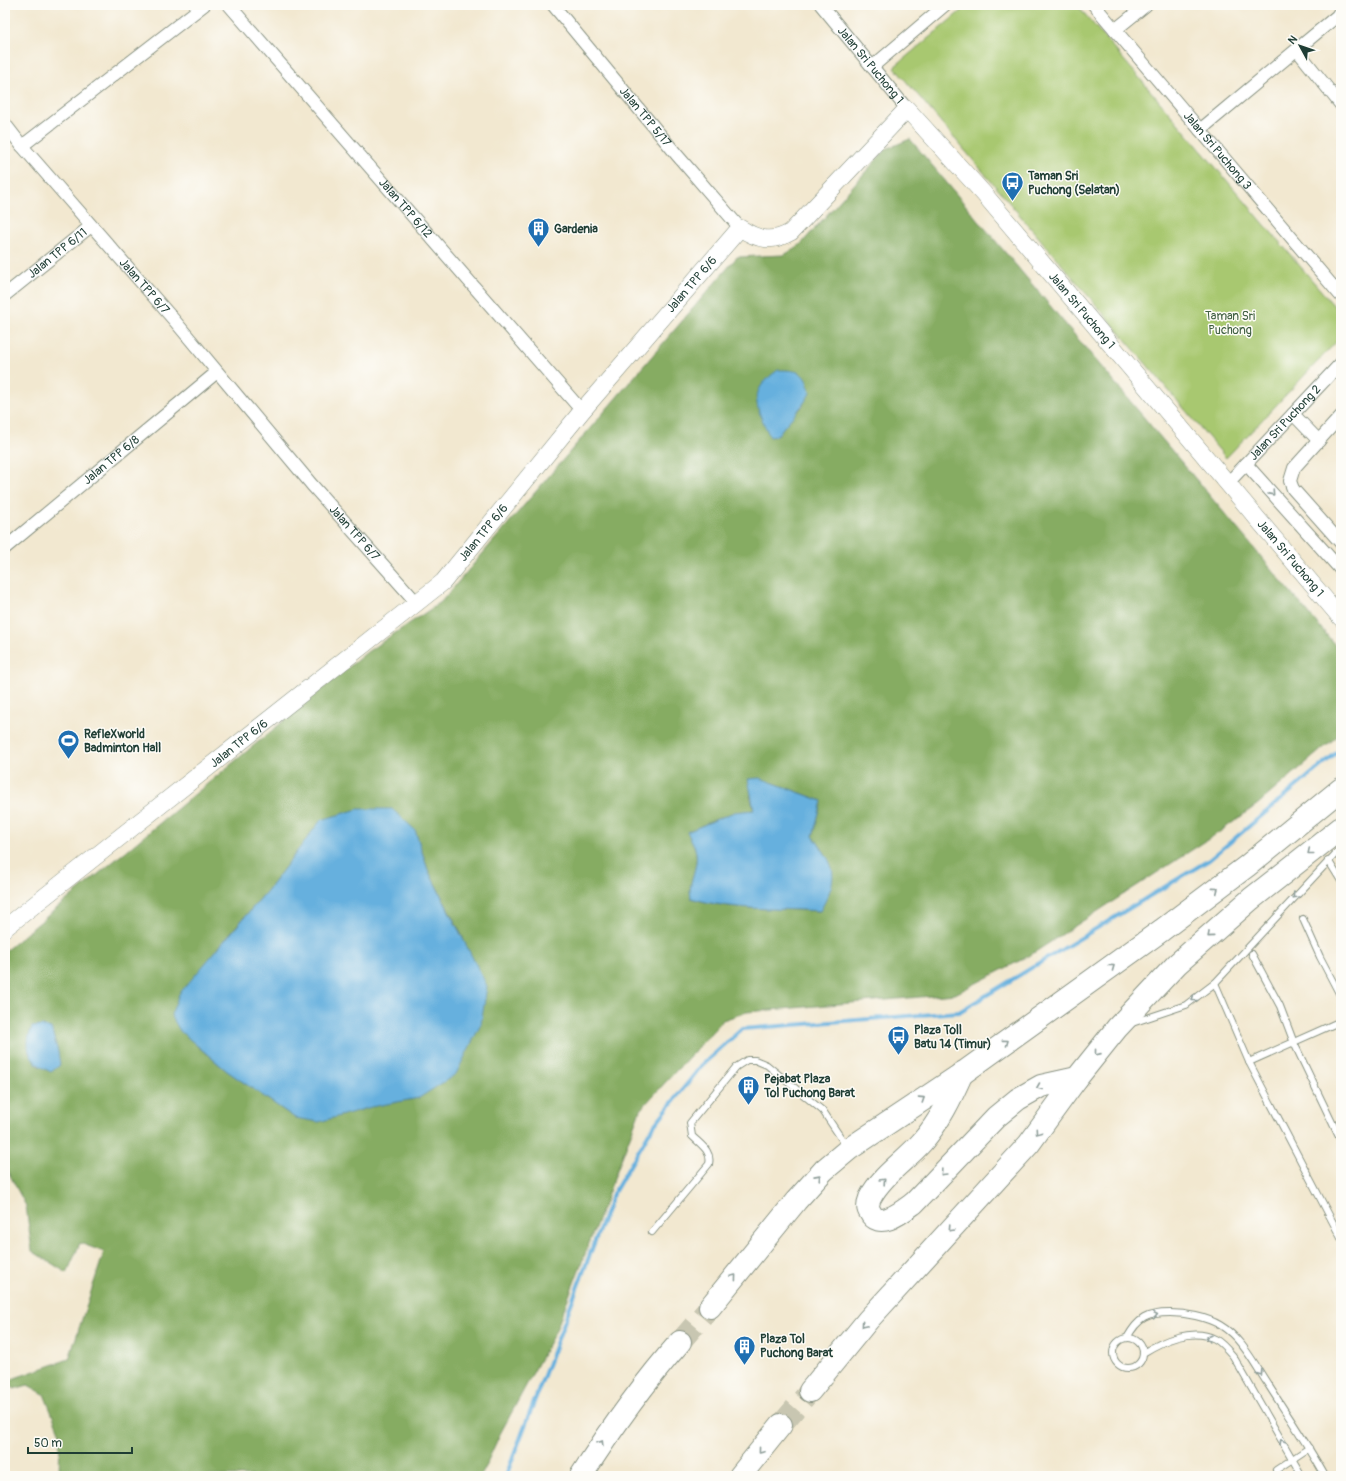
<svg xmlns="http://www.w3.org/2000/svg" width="1346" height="1481" viewBox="0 0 1346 1481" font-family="Pangolin,sans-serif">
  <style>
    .green { fill: #a8c870; stroke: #648252 }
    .forest { fill: #86ac62; stroke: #52744b; fill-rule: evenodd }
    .water { fill: #66b0de; stroke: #427689 }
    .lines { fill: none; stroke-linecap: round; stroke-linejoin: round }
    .stream { stroke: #66b0de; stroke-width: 4 }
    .highway-tunnel { stroke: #c8c6b1; stroke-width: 22; stroke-dasharray: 22 11; stroke-linecap: butt }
    .lane-casing { stroke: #889282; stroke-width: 8 }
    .street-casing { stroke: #889282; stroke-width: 14 }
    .secondary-casing { stroke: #889282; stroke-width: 18 }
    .highway-casing { stroke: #889282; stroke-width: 24 }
    .lane { stroke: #fff; stroke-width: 6 }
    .street { stroke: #fff; stroke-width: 12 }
    .secondary { stroke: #fff; stroke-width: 17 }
    .highway { stroke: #fff; stroke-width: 22 }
    .oneway { stroke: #8f9e9a }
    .labels { text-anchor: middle; stroke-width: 3; stroke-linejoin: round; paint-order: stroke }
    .street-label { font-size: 12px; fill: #1f3d34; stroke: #fdfcf7 }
    .poi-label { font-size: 12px; font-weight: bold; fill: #1f3d34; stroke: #fdfcf7; text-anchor: start }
    .park-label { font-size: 12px; fill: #416043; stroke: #fdfcf7 }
  </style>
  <rect width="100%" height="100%" fill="#fdfcf7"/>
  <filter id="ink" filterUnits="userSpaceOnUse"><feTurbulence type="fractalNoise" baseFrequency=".025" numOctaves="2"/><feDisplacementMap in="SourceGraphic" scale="8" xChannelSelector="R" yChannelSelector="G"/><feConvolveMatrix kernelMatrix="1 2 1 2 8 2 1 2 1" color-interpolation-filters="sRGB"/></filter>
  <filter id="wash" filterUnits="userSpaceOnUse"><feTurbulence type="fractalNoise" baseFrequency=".012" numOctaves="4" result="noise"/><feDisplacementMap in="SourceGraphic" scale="16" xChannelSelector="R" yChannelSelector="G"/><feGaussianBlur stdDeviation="0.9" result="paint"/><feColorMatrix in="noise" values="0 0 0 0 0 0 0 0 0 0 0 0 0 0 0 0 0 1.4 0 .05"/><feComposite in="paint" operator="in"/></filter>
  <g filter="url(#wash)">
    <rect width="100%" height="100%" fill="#f2e8d0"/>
    <path class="green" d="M968,5H1077L1341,314V337L1226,458L894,67Z"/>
    <path class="forest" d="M910,139L1341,652V733L1258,804L1221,831L1029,956L955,994L747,1012L723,1020L640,1110L556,1330L500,1434L481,1476H59L60,1434L44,1394L28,1385L14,1389L9,1380L69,1359L104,1252L80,1243L67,1273L32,1251L26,1206L5,1166V951L367,652L441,602L737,257L784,255L800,245L886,149ZM756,396L804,405L786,423L777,436L762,420ZM774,783L822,801L813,836L825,853L820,911C778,908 732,911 691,898C687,882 699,868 696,852C695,845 690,838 687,832C714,821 724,813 754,810L750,796ZM415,830L428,870L463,937L419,1098L295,1118L227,1071L196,1045L217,948L267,891L302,845ZM51,1028L58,1052L39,1067L28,1052Z"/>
    <g class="water">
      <path d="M778,370C798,370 806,371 810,393C802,409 787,421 777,436L770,437C756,406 746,393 778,370Z"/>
      <path d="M760,778L822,801L813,836C836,868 840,875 820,911C778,908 732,911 691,898C687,882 699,868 696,852C695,845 690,838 687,832L734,812L754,810L748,779Z"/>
      <path d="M358,809H392L415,830L428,870L487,986L481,1024L456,1074L419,1098L371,1107L319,1122L295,1118L227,1071L180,1031L171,1015L179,994L267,891L321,820Z"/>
      <path d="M42,1026L51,1028L58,1052L60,1065L51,1072C29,1062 23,1049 32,1027Z"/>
    </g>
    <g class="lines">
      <path class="stream" d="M506,1476L612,1196L652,1128L702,1065L742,1029L959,1012L1209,860L1341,749"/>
    </g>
  </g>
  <g filter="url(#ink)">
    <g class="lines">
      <g class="highway-tunnel">
        <path d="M680,1342L710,1307"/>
        <path d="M781,1425L810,1391"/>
      </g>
      <defs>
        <g id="lane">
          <path d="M1328,860L1341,881"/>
          <path d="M1303,919L1320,957L1341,997"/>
          <path d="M1252,954L1280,1006L1294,1043L1341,1141"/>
          <path d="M1215,983L1249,1062L1341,1238"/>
          <path d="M1132,1023L1186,1005L1215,983L1341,848"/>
          <path d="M1249,1062L1341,1021"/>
          <path d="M652,1232L709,1164C712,1151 701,1145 692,1136L690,1123L736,1067L747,1060H755L767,1065L823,1111L847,1147"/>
          <circle cx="1128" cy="1353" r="15"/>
          <path d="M1127,1338C1138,1318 1147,1313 1170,1313C1186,1313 1206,1317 1220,1325C1242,1338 1255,1365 1269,1386C1288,1416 1308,1445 1325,1476"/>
          <path d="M1143,1353C1162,1341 1193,1327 1215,1339C1222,1343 1227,1349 1233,1356L1302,1476"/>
          <path d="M1276,1470L1309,1448"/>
        </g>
        <g id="street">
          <path id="s1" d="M229,5L582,411"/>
          <path id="s2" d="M553,5L677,155L740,228"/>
          <path id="s3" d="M821,5L907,109"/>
          <path id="s4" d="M1094,5L1341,296"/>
          <path d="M1115,30L1146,5"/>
          <path d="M1297,50L1341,105"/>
          <path d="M872,67L945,5"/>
          <path id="s5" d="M5,124L22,146L174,320L312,485L417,603"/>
          <path d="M1200,130L1337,16L1341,10"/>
          <path d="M22,146L204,5"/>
          <path id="s6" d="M5,295L91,226"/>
          <path d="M1293,414L1319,441"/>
          <path d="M1341,416L1294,468L1290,481L1293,489L1341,543"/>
          <path d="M1246,464L1341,570"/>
          <path id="s7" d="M1228,483L1341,363"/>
          <path id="s8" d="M5,548L217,372"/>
        </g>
        <g id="secondary">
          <path id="s9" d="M5,928L443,582L582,411L740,228C758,240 772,243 791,232L907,109L984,194L1341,618"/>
        </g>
        <g id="highway">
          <path d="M962,1073C951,1098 940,1121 922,1142C906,1160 881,1176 870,1198C868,1203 867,1208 870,1212C879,1231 903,1211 914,1203L996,1117L1018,1099L1041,1086L1077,1078"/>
          <path d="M710,1307L796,1201L824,1170L849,1149L963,1073L1162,930L1247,866L1341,789"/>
          <path d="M810,1391L868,1320L1029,1144L1077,1078L1117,1028L1177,964L1251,899L1341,828"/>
          <path d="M581,1476C611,1429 643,1384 680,1342"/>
          <path d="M740,1476L781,1425"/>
        </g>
      </defs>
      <use href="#lane" class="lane-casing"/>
      <use href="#street" class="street-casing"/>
      <use href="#secondary" class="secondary-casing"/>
      <use href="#highway" class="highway-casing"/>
      <use href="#lane" class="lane"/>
      <use href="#street" class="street"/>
      <use href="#secondary" class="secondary"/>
      <use href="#highway" class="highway"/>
    </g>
    <defs><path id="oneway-chevron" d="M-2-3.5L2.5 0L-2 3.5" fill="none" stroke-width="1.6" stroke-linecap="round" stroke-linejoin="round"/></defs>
    <g class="oneway">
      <use href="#oneway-chevron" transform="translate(1272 493) rotate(48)"/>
      <use href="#oneway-chevron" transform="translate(1310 852) rotate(141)"/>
      <use href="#oneway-chevron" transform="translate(1216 890) rotate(-37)"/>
      <use href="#oneway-chevron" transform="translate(1295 896) rotate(133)"/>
      <use href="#oneway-chevron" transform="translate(1210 935) rotate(139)"/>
      <use href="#oneway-chevron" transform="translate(1112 967) rotate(-36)"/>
      <use href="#oneway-chevron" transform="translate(1194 999) rotate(142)"/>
      <use href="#oneway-chevron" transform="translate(1006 1042) rotate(-36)"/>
      <use href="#oneway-chevron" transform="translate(1097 1053) rotate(129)"/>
      <use href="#oneway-chevron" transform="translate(1039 1087) rotate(158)"/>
      <use href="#oneway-chevron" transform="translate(922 1099) rotate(-33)"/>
      <use href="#oneway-chevron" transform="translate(1038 1132) rotate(125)"/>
      <use href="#oneway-chevron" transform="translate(943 1173) rotate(134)"/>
      <use href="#oneway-chevron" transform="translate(818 1177) rotate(-48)"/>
      <use href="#oneway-chevron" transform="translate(883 1181) rotate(-46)"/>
      <use href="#oneway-chevron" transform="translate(951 1229) rotate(133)"/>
      <use href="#oneway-chevron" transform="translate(734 1277) rotate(-50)"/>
      <use href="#oneway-chevron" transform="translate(1155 1315) rotate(-10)"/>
      <use href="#oneway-chevron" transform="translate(864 1325) rotate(130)"/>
      <use href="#oneway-chevron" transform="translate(1209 1338) rotate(-163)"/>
      <use href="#oneway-chevron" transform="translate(1260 1373) rotate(57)"/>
      <use href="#oneway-chevron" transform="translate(1282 1442) rotate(-120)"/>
      <use href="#oneway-chevron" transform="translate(601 1443) rotate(-58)"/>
      <use href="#oneway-chevron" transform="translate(761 1451) rotate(129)"/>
    </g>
  </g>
  <defs>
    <symbol id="bus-pin" viewBox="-11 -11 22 30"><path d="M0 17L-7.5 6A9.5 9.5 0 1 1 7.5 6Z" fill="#1f6fb2" stroke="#fdfcf7"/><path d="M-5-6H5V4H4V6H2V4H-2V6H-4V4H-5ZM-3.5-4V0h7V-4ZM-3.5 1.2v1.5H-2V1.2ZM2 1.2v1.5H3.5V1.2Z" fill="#fff"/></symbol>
    <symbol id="building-pin" viewBox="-11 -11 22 30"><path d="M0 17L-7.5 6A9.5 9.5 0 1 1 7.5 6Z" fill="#1f6fb2" stroke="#fdfcf7"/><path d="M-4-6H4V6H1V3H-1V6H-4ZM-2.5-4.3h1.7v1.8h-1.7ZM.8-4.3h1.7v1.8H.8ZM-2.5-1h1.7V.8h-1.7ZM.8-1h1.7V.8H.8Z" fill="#fff"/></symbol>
    <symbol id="stadium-pin" viewBox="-11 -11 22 30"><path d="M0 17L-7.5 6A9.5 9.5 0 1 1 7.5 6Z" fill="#1f6fb2" stroke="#fdfcf7"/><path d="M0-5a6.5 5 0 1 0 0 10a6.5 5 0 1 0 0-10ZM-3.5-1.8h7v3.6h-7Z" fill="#fff"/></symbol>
  </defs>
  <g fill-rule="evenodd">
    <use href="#bus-pin" x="1000" y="170" width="25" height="34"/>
    <use href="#building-pin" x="526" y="216" width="25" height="34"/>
    <use href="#stadium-pin" x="56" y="728" width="25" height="34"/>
    <use href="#bus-pin" x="886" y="1024" width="25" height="34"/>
    <use href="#building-pin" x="736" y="1074" width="25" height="34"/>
    <use href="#building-pin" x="732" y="1334" width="25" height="34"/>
  </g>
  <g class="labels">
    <g class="street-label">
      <text dy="4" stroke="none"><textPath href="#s3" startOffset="78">Jalan Sri Puchong 1</textPath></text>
      <text dy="4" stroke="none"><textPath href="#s2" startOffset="145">Jalan TPP 5/17</textPath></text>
      <text dy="4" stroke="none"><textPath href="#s4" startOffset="191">Jalan Sri Puchong 3</textPath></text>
      <text dy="4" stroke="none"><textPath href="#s1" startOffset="269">Jalan TPP 6/12</textPath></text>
      <text dy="4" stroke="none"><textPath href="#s6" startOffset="67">Jalan TPP 6/11</textPath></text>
      <text dy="4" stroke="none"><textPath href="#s9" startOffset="946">Jalan TPP 6/6</textPath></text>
      <text dy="4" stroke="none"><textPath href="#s5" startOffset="214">Jalan TPP 6/7</textPath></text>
      <text dy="4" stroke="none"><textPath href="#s9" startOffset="1511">Jalan Sri Puchong 1</textPath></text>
      <text dy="4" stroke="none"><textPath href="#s7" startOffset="83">Jalan Sri Puchong 2</textPath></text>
      <text dy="4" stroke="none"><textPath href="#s8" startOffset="138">Jalan TPP 6/8</textPath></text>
      <text dy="4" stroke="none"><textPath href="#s9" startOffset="622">Jalan TPP 6/6</textPath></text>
      <text dy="4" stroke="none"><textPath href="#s5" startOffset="538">Jalan TPP 6/7</textPath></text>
      <text dy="4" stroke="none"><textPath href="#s9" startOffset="1835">Jalan Sri Puchong 1</textPath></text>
      <text dy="4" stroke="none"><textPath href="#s9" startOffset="298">Jalan TPP 6/6</textPath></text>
    </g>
    <g class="poi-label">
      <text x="1028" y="180">Taman Sri<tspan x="1028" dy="14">Puchong (Selatan)</tspan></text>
      <text x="554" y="233">Gardenia</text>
      <text x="84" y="738">RefleXworld<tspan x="84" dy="14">Badminton Hall</tspan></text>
      <text x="914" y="1034">Plaza Toll<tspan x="914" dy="14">Batu 14 (Timur)</tspan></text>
      <text x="764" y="1083">Pejabat Plaza<tspan x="764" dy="14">Tol Puchong Barat</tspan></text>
      <text x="760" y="1343">Plaza Tol<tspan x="760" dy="14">Puchong Barat</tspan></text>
    </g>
    <g class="park-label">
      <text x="1230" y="320">Taman Sri<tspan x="1230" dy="14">Puchong</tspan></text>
    </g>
  </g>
  <rect width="1346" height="1481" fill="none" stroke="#fdfcf7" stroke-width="20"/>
  <g transform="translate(1300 46) rotate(310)" stroke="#fdfcf7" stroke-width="3" paint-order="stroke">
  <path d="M0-3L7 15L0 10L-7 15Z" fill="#1f3d34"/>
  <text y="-6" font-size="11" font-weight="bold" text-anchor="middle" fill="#1f3d34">N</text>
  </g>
  <path d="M28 1447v6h104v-6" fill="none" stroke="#1f3d34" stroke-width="2"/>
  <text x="34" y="1447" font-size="12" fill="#1f3d34" stroke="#fdfcf7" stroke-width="3" paint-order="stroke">50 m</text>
</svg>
